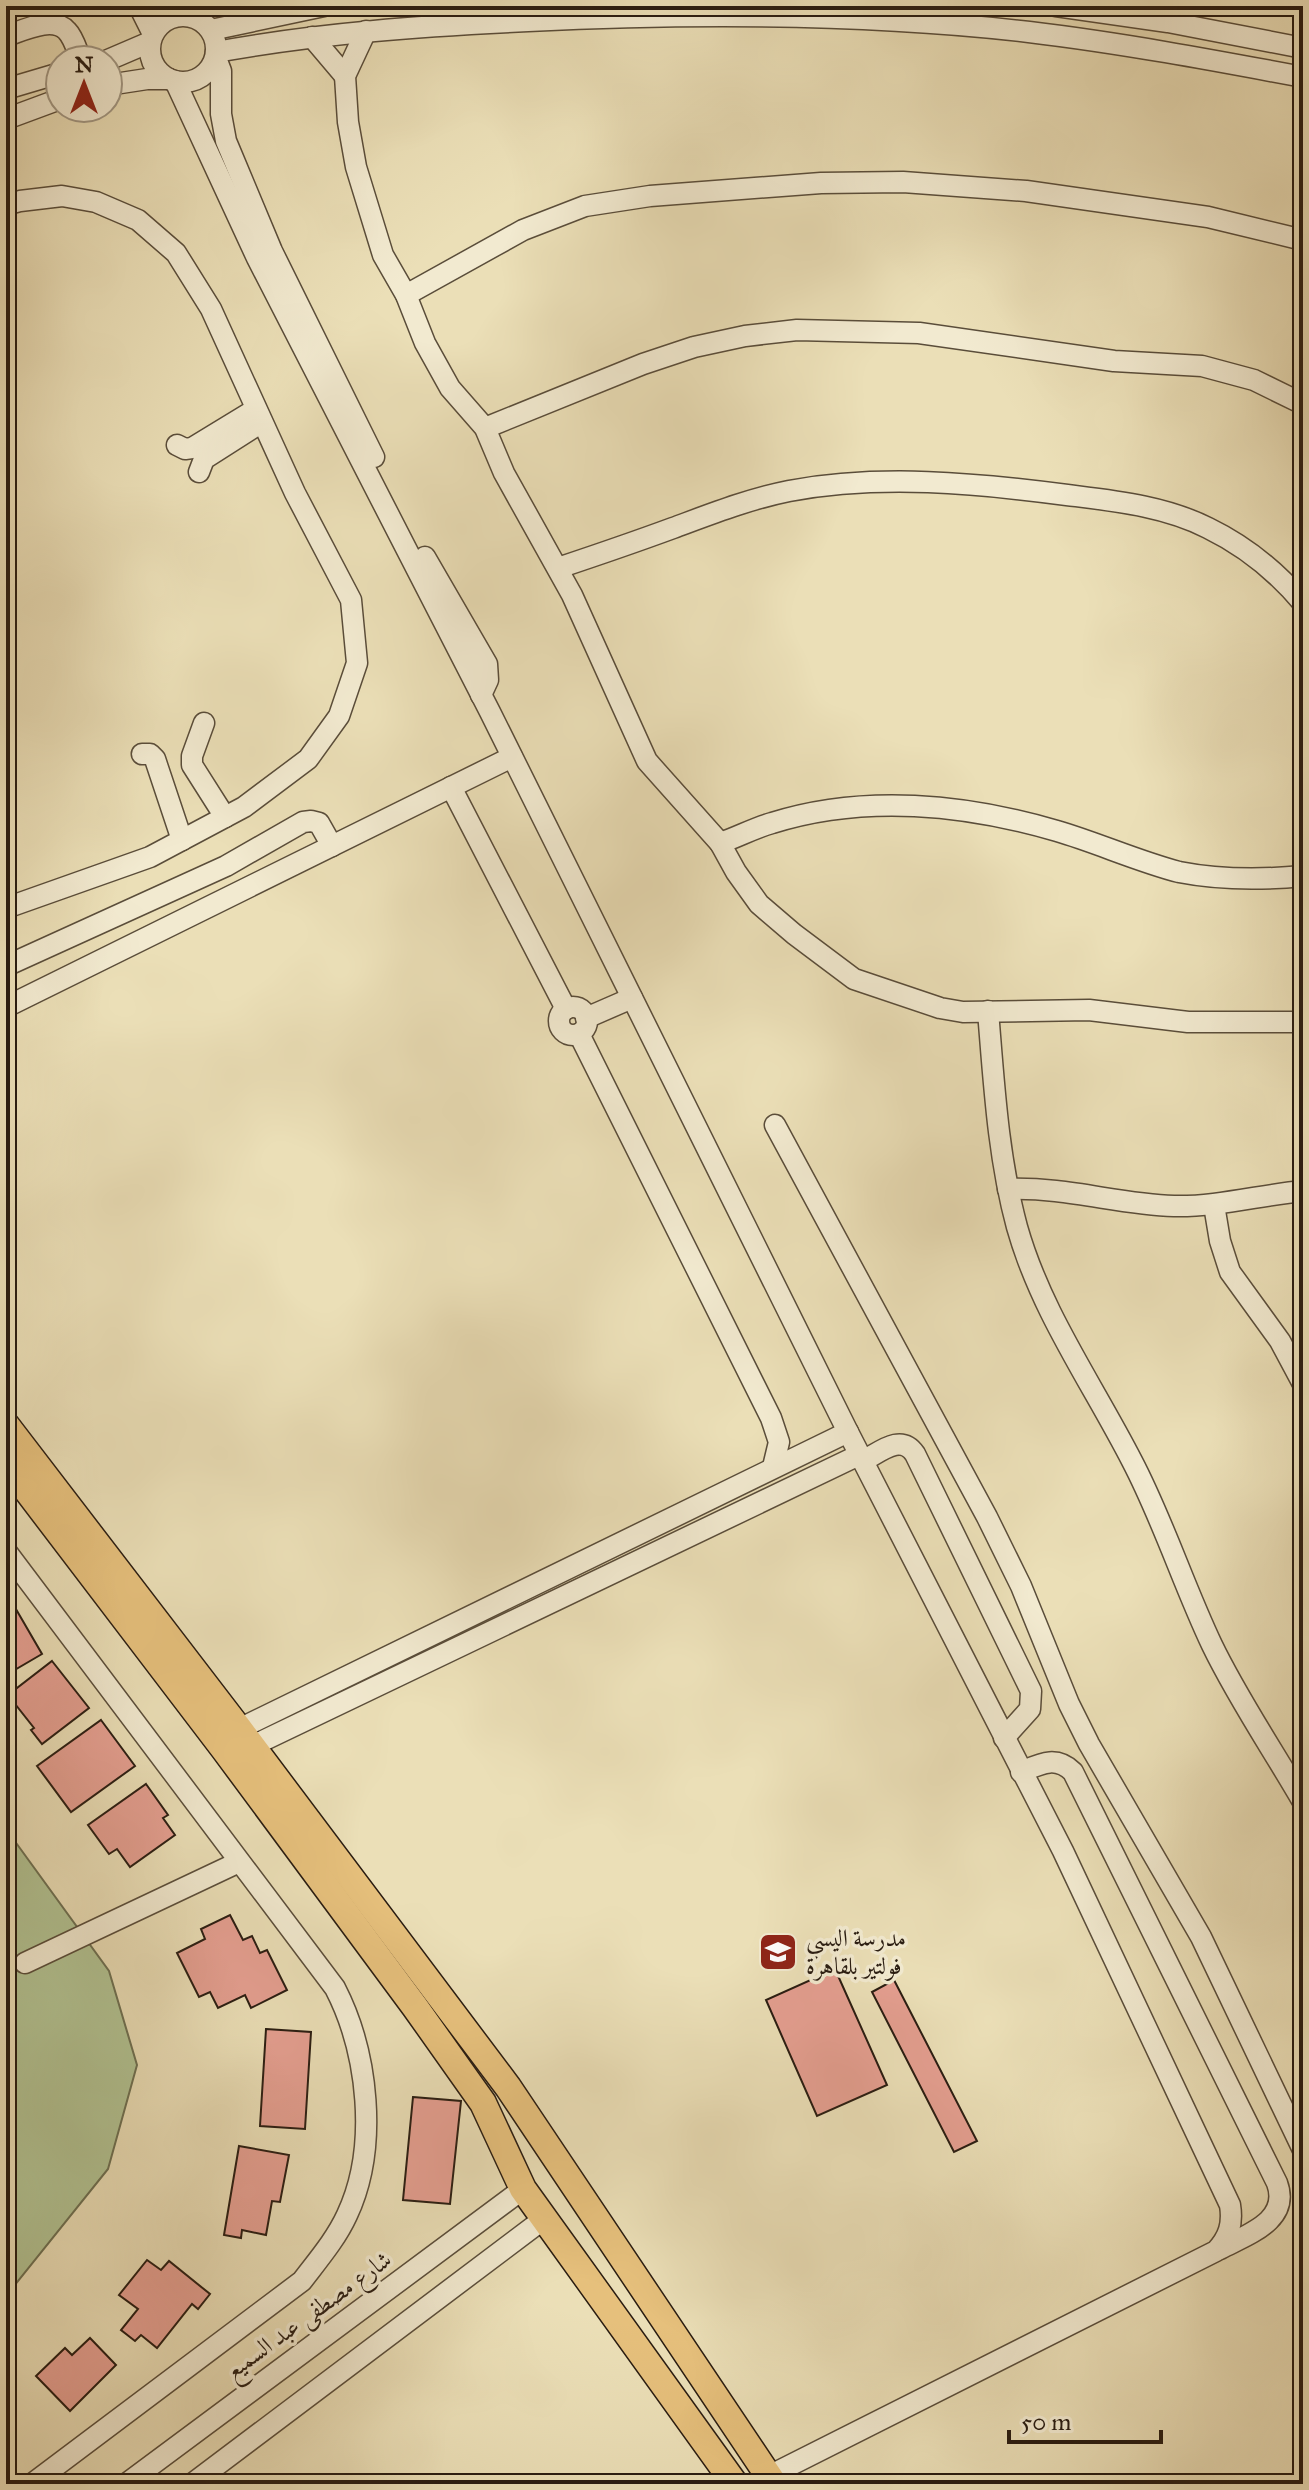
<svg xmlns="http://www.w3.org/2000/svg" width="1309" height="2490" viewBox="0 0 1309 2490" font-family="'IM FELL Great Primer',Amiri,serif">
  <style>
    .green { fill: #b2c393; stroke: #6e7052; stroke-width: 2 }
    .building { fill: #e59f91; stroke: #291c11; stroke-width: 2 }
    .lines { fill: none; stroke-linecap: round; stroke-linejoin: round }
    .minor-casing { stroke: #5a4d3a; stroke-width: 23 }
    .major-casing { stroke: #291c11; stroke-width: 29 }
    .minor { stroke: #f2ead0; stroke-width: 20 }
    .major { stroke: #e6c07c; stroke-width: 26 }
    .labels { text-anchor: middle; stroke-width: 7; stroke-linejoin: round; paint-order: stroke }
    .poi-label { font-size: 24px; fill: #291c11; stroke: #f2ead0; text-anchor: start }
    .street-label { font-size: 24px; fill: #291c11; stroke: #f2ead0 }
  </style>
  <rect width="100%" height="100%" fill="#ebdfb7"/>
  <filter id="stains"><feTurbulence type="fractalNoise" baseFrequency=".0025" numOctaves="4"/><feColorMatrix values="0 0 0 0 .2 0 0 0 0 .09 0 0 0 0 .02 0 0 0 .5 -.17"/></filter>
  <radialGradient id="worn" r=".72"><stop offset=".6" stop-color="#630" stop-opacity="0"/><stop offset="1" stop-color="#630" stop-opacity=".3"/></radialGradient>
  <path class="green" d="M6,1829L109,1971L137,2065L108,2169L6,2296Z"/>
  <g class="building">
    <path d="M13,1604L42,1654L6,1675V1608Z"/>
    <path d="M52,1661L89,1708L42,1744L31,1730L34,1728L8,1695Z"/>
    <path d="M101,1720L135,1766L71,1812L37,1766Z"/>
    <path d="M146,1784L168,1815L163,1818L175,1835L130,1867L117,1849L109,1854L88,1825Z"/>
    <path d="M230,1915L243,1940L252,1936L260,1953L267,1950L287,1990L251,2008L245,1995L218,2008L210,1992L199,1997L177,1953L205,1939L201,1929Z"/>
    <path d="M835,1969L887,2085L817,2116L766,2000Z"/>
    <path d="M894,1980L977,2141L954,2152L872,1992Z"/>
    <path d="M266,2029L311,2032L305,2129L260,2126Z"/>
    <path d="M413,2097L461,2101L450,2204L403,2200Z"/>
    <path d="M239,2146L289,2155L280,2202L272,2201L266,2235L242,2230L241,2238L224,2235Z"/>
    <path d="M147,2260L161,2270L169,2261L210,2294L198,2309L192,2304L157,2348L141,2335L135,2341L121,2330L138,2309L119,2295Z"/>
    <path d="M90,2338L116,2365L70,2411L36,2376L65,2348L72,2355Z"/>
  </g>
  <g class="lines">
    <defs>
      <g id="minor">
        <path d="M139,6L153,34"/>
        <path d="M1056,6L1168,22L1303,48"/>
        <circle cx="183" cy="49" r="33"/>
        <path d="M211,30L324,6"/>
        <path d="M366,31L345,76L348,122L356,167L383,255L406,295L425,343L450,388L485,428L504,473L572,595L647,761L720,843L736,872L759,904L794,934L854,979L940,1008L963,1012L1089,1010L1188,1022H1303"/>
        <path d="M6,36C22,31 53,15 67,31C74,38 77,51 81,60"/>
        <path d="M312,37L345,76"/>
        <path d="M216,52C320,33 423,26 528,21C695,13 863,13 1029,32C1121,43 1212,60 1303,77"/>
        <path d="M216,58L221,71V114L226,141L272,251L374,457"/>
        <path d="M108,60L150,42"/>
        <path d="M175,81L257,258L490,712L848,1432L1063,1851L1230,2205C1233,2224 1229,2237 1216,2251L769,2476"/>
        <path d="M108,85L147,79H169"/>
        <path d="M6,89L60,73"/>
        <path d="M6,119L60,99"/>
        <path d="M6,205L20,201L62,196L96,202L138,220L176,253L211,309L295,493L351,600L357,663L339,716L308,759L244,807L150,857L6,908"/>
        <path d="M406,295L523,230L585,206L650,196L821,183L903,182L1026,191L1208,217L1303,240"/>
        <path d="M485,428L643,364L694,347L745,336L797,330L919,333L1114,361L1202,366L1254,380L1303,404"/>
        <path d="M177,445L185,449L192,448L256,409"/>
        <path d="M199,472L204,459L262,422"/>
        <path d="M425,557L487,664L488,680L481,695"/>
        <path d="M558,568C597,555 635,542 673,528C711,514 749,499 789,491C880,474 976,483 1067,495C1115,501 1165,506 1208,528C1245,546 1277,572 1303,603"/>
        <path d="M204,723L192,756V765L225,817"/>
        <path d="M142,754H150L155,759L182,840"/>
        <path d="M451,787L566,1009"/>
        <path d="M720,843C738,837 754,828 772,823C864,794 965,804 1057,831C1098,843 1137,861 1179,872C1220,880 1261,880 1303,876"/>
        <path d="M6,966L226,866L303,822L311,821L319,823L332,846"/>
        <circle cx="573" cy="1021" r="14"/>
        <path d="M6,1007L512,757"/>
        <path d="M988,1011C994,1084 998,1157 1017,1227C1041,1312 1092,1383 1132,1461C1163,1520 1183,1584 1212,1645C1238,1699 1273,1750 1303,1802"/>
        <path d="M586,1018L632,998"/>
        <path d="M579,1034L771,1418L779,1442L773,1467"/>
        <path d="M775,1125L987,1517L1021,1586L1069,1704L1089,1744L1201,1937L1303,2150"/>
        <path d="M1008,1189C1067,1187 1117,1204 1174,1206C1217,1207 1260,1195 1303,1191"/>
        <path d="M1214,1205L1220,1241L1230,1272L1280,1341L1303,1384"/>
        <path d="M863,1461C880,1452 901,1433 915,1454L1031,1691L1030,1709L1004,1738"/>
        <path d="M6,1551L335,1988C368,2052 379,2147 347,2215C336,2239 318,2260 302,2281L32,2484"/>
        <path d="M239,1729L848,1432"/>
        <path d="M252,1746L859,1455"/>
        <path d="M1021,1772C1040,1764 1056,1755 1073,1772L1277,2183C1291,2221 1246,2235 1220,2249"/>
        <path d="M25,1963L239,1862"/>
        <path d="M126,2484L523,2189"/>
        <path d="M192,2484L545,2218"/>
      </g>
      <g id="major">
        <path d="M6,1425L239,1729L508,2087L774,2484"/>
        <path d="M6,1463L224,1749L415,2007L483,2103L523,2189L735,2484"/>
      </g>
    </defs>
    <use href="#minor" class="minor-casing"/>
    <use href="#major" class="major-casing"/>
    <use href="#minor" class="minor"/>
    <use href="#major" class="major"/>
  </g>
  <defs>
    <symbol id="school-square" viewBox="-11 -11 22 22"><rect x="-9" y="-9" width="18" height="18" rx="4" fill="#8f2418" stroke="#f2ead0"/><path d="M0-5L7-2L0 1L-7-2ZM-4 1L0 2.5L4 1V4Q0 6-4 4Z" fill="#fff"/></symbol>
  </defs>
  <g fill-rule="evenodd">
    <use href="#school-square" x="756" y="1930" width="44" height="44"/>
  </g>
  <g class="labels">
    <g class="poi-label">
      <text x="806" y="1946">مدرسة اليسي<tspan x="806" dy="28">فولتير بلقاهرة</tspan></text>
    </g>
    <g class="street-label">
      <text transform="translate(308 2315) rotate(-36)" y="8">شارع مصطفى عبد السميع</text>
    </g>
  </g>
  <rect width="1309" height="2490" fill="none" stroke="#ebdfb7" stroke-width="32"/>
  <rect x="8" y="8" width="1293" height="2474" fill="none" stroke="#291c11" stroke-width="4"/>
  <rect x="16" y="16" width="1277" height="2458" fill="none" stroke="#291c11" stroke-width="2"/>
  <g transform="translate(84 84)"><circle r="38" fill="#f2ead0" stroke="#a29884" stroke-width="2"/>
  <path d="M0-6L14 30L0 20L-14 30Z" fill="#8f2418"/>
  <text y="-12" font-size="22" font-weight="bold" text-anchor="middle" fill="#291c11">N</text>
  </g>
  <path d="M1009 2430v12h152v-12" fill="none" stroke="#291c11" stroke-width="4"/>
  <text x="1021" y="2430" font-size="24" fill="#291c11" stroke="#f2ead0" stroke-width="6" paint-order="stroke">50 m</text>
  <rect width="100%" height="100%" filter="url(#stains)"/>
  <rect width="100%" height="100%" fill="url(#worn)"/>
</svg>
